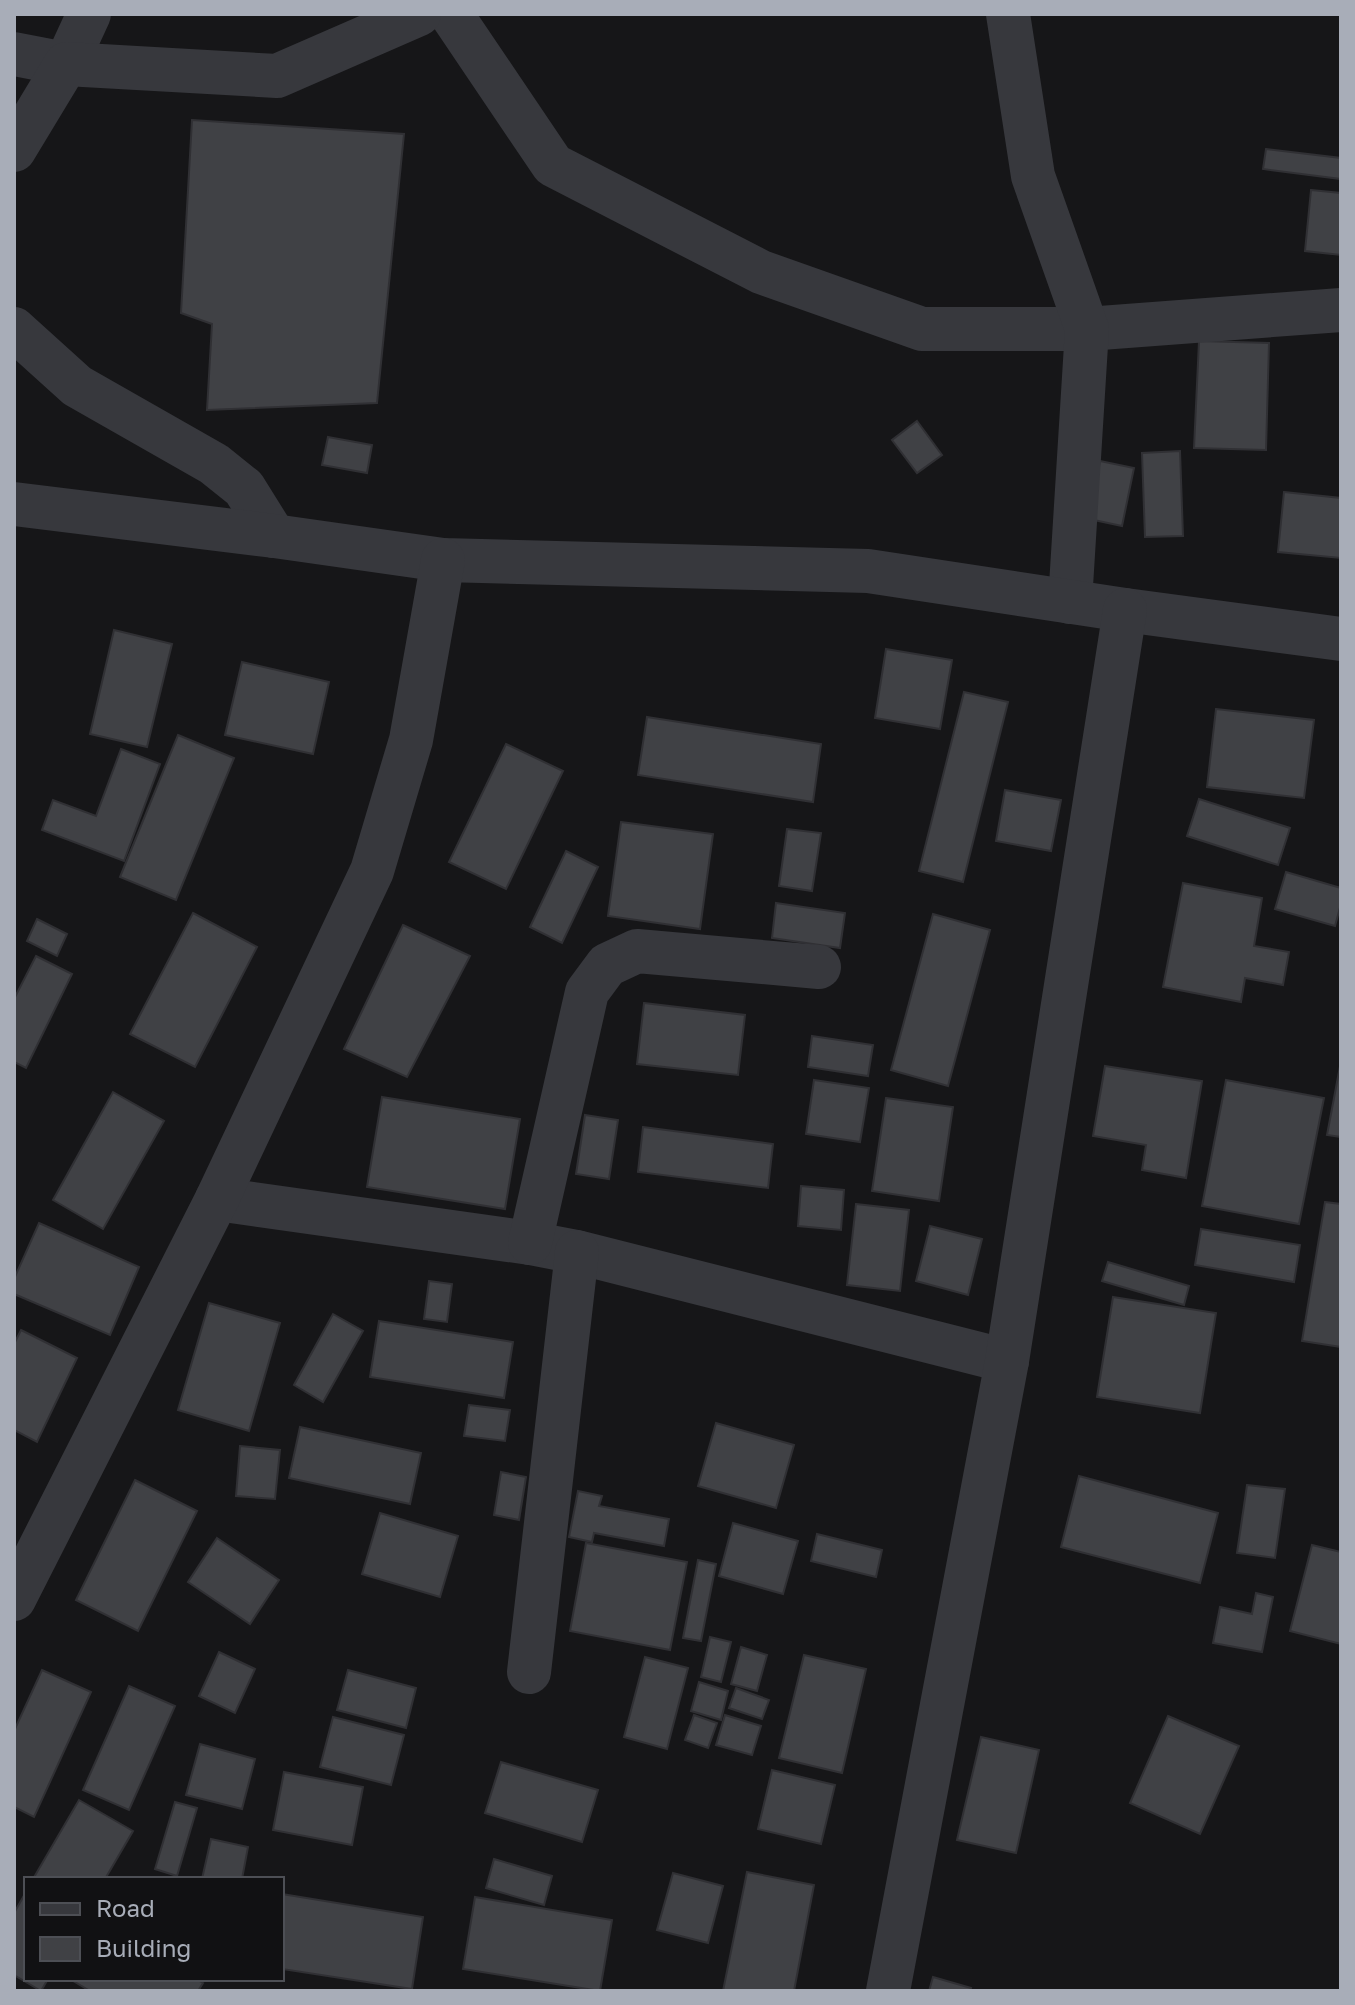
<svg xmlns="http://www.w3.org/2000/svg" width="1355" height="2005" viewBox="0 0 1355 2005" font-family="'Golos Text',sans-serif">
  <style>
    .building { fill: #404145; stroke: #303034; stroke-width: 2 }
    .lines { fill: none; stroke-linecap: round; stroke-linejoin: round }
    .minor { stroke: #37383d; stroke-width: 44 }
  </style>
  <rect width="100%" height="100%" fill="#161618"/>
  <g class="building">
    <path d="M192,120L404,134L377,403L207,410L212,324L181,313Z"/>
    <path d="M1266,149L1341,158V179L1263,169Z"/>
    <path d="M1311,190L1341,193V255L1305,251Z"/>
    <path d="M1199,341L1269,343L1266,450L1194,448Z"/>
    <path d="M917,421L942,455L917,473L892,440Z"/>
    <path d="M328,437L372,445L367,473L322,465Z"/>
    <path d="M1180,451L1183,536L1145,537L1142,453Z"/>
    <path d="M1100,461L1134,468L1122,526L1089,519Z"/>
    <path d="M1284,492L1341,498V558L1278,552Z"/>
    <path d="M114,630L172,644L147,747L90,734Z"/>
    <path d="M886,649L952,660L940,729L875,718Z"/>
    <path d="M242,662L329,682L313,754L225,735Z"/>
    <path d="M964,692L1008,702L963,882L919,871Z"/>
    <path d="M1216,709L1314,720L1304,798L1207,787Z"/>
    <path d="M647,717L821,744L813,802L638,775Z"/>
    <path d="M178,735L234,758L176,900L120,877Z"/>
    <path d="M506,744L563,771L506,889L449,862Z"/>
    <path d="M121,749L160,764L124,861L42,830L53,800L96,816Z"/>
    <path d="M1005,790L1061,800L1051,851L996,841Z"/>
    <path d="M1199,799L1290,828L1278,865L1187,836Z"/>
    <path d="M621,822L713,834L700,929L608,916Z"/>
    <path d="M787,829L821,833L812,891L779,886Z"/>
    <path d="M566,851L598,867L562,943L530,927Z"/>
    <path d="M1286,872L1341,888V904L1335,926L1275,909Z"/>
    <path d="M1183,883L1262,898L1254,946L1289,952L1283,985L1245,978L1241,1002L1163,987Z"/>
    <path d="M776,903L845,913L840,948L772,938Z"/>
    <path d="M193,913L257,947L195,1067L130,1034Z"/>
    <path d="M933,914L990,930L948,1086L891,1070Z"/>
    <path d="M37,919L67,934L57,956L27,941Z"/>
    <path d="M403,925L470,956L407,1077L344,1049Z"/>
    <path d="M36,956L72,974L26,1068L14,1062V999Z"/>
    <path d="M644,1003L745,1015L738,1075L637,1064Z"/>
    <path d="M812,1036L873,1045L868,1076L808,1067Z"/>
    <path d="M1341,1061V1137L1327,1135Z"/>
    <path d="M1105,1066L1202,1081L1186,1178L1142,1170L1146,1145L1093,1136Z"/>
    <path d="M814,1080L869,1088L860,1142L806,1134Z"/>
    <path d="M1226,1080L1324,1098L1299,1224L1202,1206Z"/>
    <path d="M113,1092L164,1121L103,1229L53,1200Z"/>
    <path d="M382,1097L520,1119L505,1209L367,1187Z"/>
    <path d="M886,1098L953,1107L939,1201L872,1191Z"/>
    <path d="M585,1115L618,1120L609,1179L576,1174Z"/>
    <path d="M643,1127L773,1144L768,1188L638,1172Z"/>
    <path d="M801,1186L844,1190L841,1230L798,1226Z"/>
    <path d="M1325,1202L1341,1204V1347L1302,1341Z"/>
    <path d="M856,1204L909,1210L900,1291L847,1285Z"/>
    <path d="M39,1223L139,1267L110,1335L14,1294V1279Z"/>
    <path d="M930,1226L982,1239L968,1295L916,1281Z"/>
    <path d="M1201,1229L1300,1245L1294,1282L1195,1265Z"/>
    <path d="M1108,1262L1189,1286L1184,1305L1102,1281Z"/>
    <path d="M429,1281L452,1284L447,1322L424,1319Z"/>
    <path d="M1113,1297L1216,1313L1200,1413L1097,1397Z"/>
    <path d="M209,1303L280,1323L249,1431L178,1410Z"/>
    <path d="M333,1314L363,1331L323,1402L294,1385Z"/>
    <path d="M379,1321L513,1342L504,1398L370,1377Z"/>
    <path d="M21,1330L77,1358L37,1442L14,1430V1344Z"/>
    <path d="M469,1405L510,1410L505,1441L464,1436Z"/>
    <path d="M716,1423L794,1445L776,1508L698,1486Z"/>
    <path d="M300,1427L421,1453L410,1504L289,1478Z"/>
    <path d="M240,1446L280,1450L275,1499L236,1496Z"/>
    <path d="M501,1472L526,1477L519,1520L494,1515Z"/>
    <path d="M1079,1476L1218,1513L1200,1583L1061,1547Z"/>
    <path d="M135,1480L197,1511L138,1631L76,1600Z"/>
    <path d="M1247,1485L1285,1489L1275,1558L1237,1553Z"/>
    <path d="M578,1491L602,1496L599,1506L669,1519L664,1546L594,1533L592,1542L569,1537Z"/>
    <path d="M380,1513L458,1536L440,1597L362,1574Z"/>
    <path d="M733,1523L798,1541L783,1594L719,1576Z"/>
    <path d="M817,1534L882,1550L876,1577L811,1561Z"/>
    <path d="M217,1538L279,1580L250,1624L188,1582Z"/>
    <path d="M586,1543L687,1562L670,1650L570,1631Z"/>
    <path d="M1312,1545L1341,1552V1644L1290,1631Z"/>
    <path d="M698,1560L716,1564L701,1641L683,1638Z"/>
    <path d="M1256,1593L1273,1597L1262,1652L1213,1643L1220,1607L1252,1614Z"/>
    <path d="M710,1637L731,1642L721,1682L701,1677Z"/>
    <path d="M741,1647L767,1655L757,1691L731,1684Z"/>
    <path d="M219,1652L255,1669L235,1713L199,1696Z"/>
    <path d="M804,1655L866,1669L842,1773L779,1758Z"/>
    <path d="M645,1657L688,1668L667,1749L624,1737Z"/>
    <path d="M42,1670L91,1692L34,1817L14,1807V1731Z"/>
    <path d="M348,1670L416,1688L406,1728L337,1710Z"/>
    <path d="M699,1682L728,1691L721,1720L691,1711Z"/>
    <path d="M129,1686L175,1706L129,1810L83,1790Z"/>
    <path d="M736,1688L769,1700L762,1719L729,1708Z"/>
    <path d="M694,1715L717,1723L708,1748L685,1740Z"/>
    <path d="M725,1715L761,1726L752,1755L716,1745Z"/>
    <path d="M1168,1716L1239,1746L1200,1834L1130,1803Z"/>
    <path d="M333,1717L404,1735L391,1785L320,1767Z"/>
    <path d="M981,1737L1039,1750L1016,1853L957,1840Z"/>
    <path d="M200,1744L255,1759L242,1809L186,1795Z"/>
    <path d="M501,1762L598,1790L582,1842L485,1813Z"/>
    <path d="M772,1770L835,1785L821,1844L758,1829Z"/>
    <path d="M284,1772L363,1787L352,1845L273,1830Z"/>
    <path d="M79,1800L133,1831L105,1879H33Z"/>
    <path d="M175,1802L197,1808L177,1876L155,1869Z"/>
    <path d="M211,1839L248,1847L242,1879H202Z"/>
    <path d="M494,1859L552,1876L544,1905L486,1888Z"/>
    <path d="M747,1872L814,1885L794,1991H723Z"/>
    <path d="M673,1873L723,1886L708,1943L657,1930Z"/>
    <path d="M26,1892V1979H48L41,1991L14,1975V1913Z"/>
    <path d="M282,1894L423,1917L412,1989L282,1969Z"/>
    <path d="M475,1897L612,1920L600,1991L463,1969Z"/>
    <path d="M933,1977L971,1988L970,1991H929Z"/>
    <path d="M70,1979H196L203,1983L198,1991H90Z"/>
  </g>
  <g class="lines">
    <g class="minor">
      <path d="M451,14L553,165L761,272L922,329H1087L1341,310"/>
      <path d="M1008,14L1033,176L1087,329L1070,602"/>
      <path d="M14,54L66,64L89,14"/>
      <path d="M14,150L66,64L277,76L419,14"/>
      <path d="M14,329L77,386L214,464L244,488L274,536"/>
      <path d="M14,504L274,536L443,560L868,571L1125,610L1341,639"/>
      <path d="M217,1199L530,1243L577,1252L1007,1361"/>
      <path d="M530,1243L587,992L607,965L637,951L819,967"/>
      <path d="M14,1599L217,1199L372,871L411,740L443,560"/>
      <path d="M529,1672L577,1252"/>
      <path d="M888,1991L1007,1361L1125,610"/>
    </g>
  </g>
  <rect width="1355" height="2005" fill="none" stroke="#a8adb8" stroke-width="32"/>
  <rect x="24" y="1877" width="260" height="104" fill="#111113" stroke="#4d4f55" stroke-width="2"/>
  <rect x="40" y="1903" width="40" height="12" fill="#37383d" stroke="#4d4f55" stroke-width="2"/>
  <text x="96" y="1917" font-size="24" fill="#a8adb8">Road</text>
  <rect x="40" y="1937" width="40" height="24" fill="#404145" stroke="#4d4f55" stroke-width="2"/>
  <text x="96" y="1957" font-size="24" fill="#a8adb8">Building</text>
</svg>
